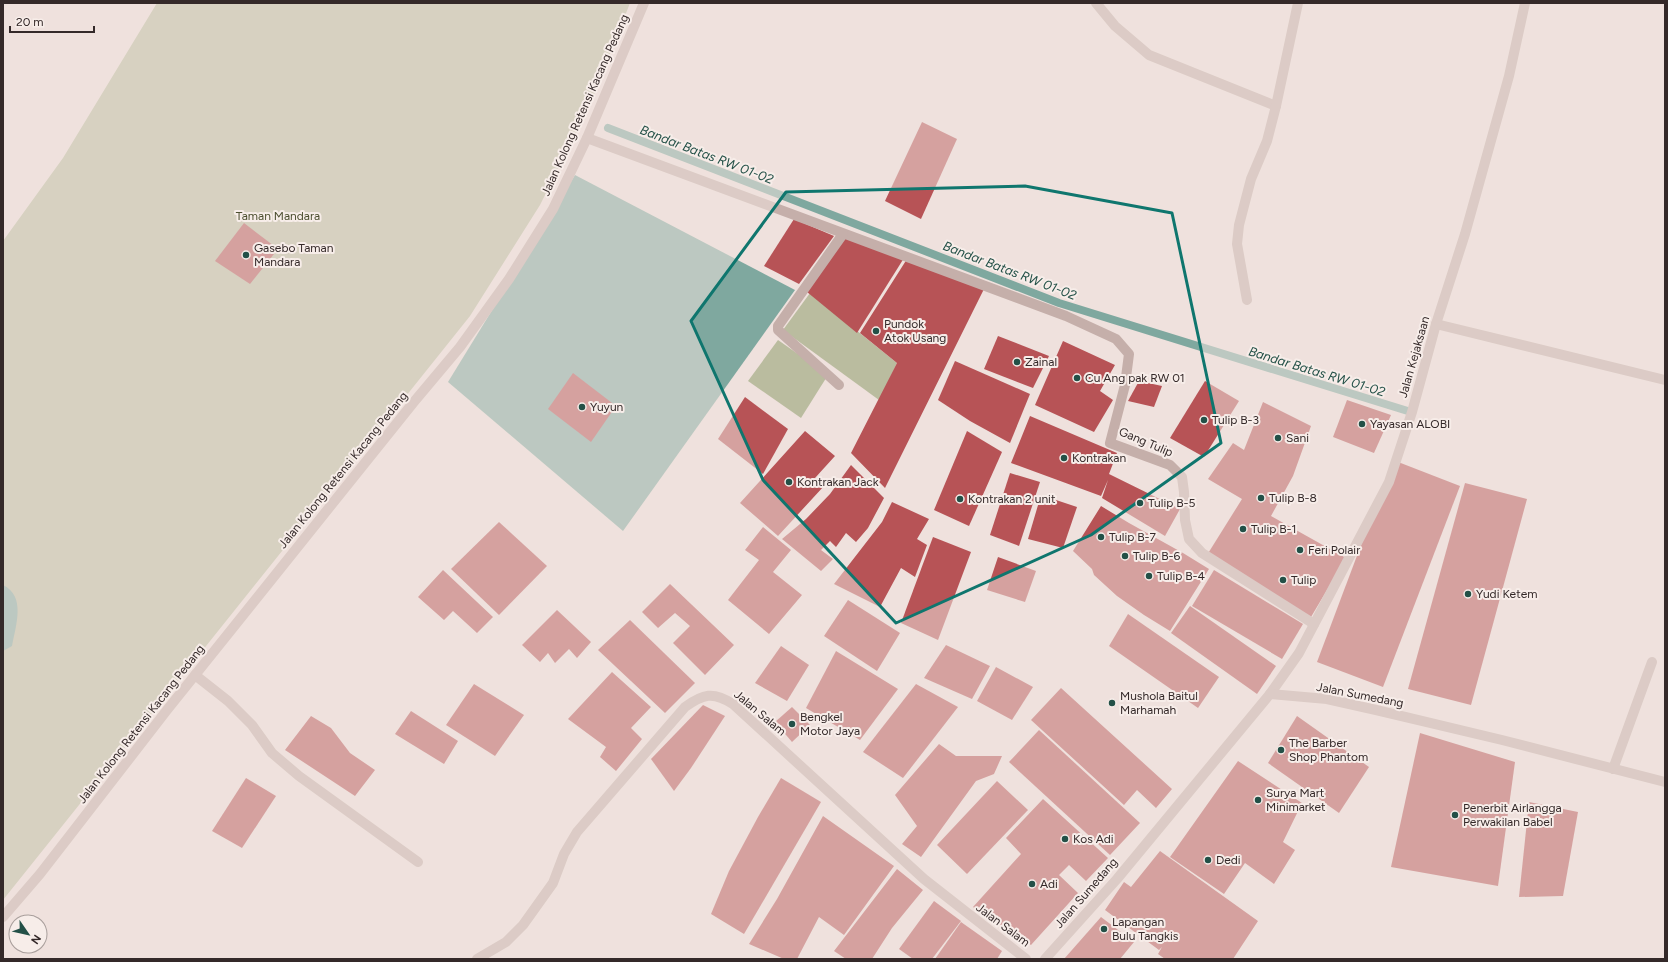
<svg xmlns="http://www.w3.org/2000/svg" width="1668" height="962" viewBox="0 0 1668 962" font-family="Figtree,sans-serif">
  <style>
    .green { fill: #babc9f }
    .water { fill: #7fa89f }
    .lines { fill: none; stroke-linecap: round; stroke-linejoin: round }
    .stream { stroke: #7fa89f; stroke-width: 8 }
    .building { fill: #b75356 }
    .minor { stroke: #c5afaa; stroke-width: 10 }
    .marked { fill: none; stroke: #0f766e; stroke-width: 3; stroke-linejoin: round }
    .poi-dot { fill: #235047; stroke: #f7ede9; stroke-width: 1.5 }
    .labels { text-anchor: middle; stroke-width: 4; stroke-linejoin: round; paint-order: stroke }
    .street-label { font-size: 12px; fill: #342929; stroke: #f7ede9 }
    .park-label { font-size: 12px; fill: #4c4f30; stroke: #f7ede9 }
    .poi-label { font-size: 12px; fill: #342929; stroke: #f7ede9; text-anchor: start }
    .water-label { font-size: 13px; font-style: italic; fill: #235047; stroke: #f7ede9 }
  </style>
  <rect width="100%" height="100%" fill="#efe1dd"/>
  <g class="green">
    <path d="M157,3H630L590,105L540,205L470,316L3,900V241L63,158Z"/>
    <path d="M810,293L897,363L879,400L783,330Z"/>
    <path d="M778,340L828,375L801,418L748,381Z"/>
  </g>
  <g class="water">
    <path d="M575,175L795,290L623,531L448,382Z"/>
    <path d="M3,585C26,596 16,625 12,646L3,651Z"/>
  </g>
  <g class="lines">
    <path class="stream" d="M608,128L1059,303L1411,412"/>
  </g>
  <g class="building">
    <path d="M922,122L957,139L921,219L885,201Z"/>
    <path d="M794,219L834,236L799,284L764,266Z"/>
    <path d="M244,223L278,249L250,284L215,261Z"/>
    <path d="M844,234L904,258L857,333L807,292Z"/>
    <path d="M907,259L984,289L885,488L851,453L897,363L860,333Z"/>
    <path d="M998,336L1049,356L1033,388L984,369Z"/>
    <path d="M1063,341L1115,365L1100,391L1113,400L1094,432L1035,405Z"/>
    <path d="M955,361L1030,394L1010,443L970,421L938,400Z"/>
    <path d="M573,373L616,406L591,442L548,409Z"/>
    <path d="M1139,381L1162,386L1154,407L1128,401Z"/>
    <path d="M1205,381L1239,401L1204,457L1170,438Z"/>
    <path d="M745,397L788,429L763,474L718,439Z"/>
    <path d="M1347,400L1391,415L1374,453L1333,437Z"/>
    <path d="M1263,402L1311,426L1293,476L1271,516L1346,558L1311,617L1207,555L1242,499L1208,479L1233,443L1244,450Z"/>
    <path d="M1030,416L1117,453L1109,474L1180,509L1165,536L1102,498L1108,480L1101,496L1011,463Z"/>
    <path d="M805,431L835,456L815,478L824,486L778,536L740,503Z"/>
    <path d="M967,431L1002,452L969,526L934,510Z"/>
    <path d="M1393,460L1460,486L1383,687L1317,662Z"/>
    <path d="M851,465L884,498L868,528L856,542L846,533L836,547L830,541L821,550L833,559L821,571L782,539L806,519L830,494Z"/>
    <path d="M1010,473L1040,482L1019,546L990,535Z"/>
    <path d="M1465,483L1527,499L1471,705L1408,689Z"/>
    <path d="M1041,495L1077,507L1063,548L1028,539Z"/>
    <path d="M892,502L929,519L917,539L927,545L915,577L901,568L880,607L834,584L882,522Z"/>
    <path d="M1101,506L1129,523L1183,553L1209,569L1170,631L1144,615L1117,596L1094,575L1092,569L1073,551Z"/>
    <path d="M499,522L547,566L499,615L451,569Z"/>
    <path d="M763,527L791,550L773,572L802,595L769,634L728,600L759,560L745,550Z"/>
    <path d="M933,537L971,552L938,640L901,623Z"/>
    <path d="M998,557L1036,571L1025,602L987,590Z"/>
    <path d="M443,570L493,617L477,633L453,611L444,620L418,597Z"/>
    <path d="M1214,570L1303,624L1282,659L1192,606Z"/>
    <path d="M670,584L734,645L705,675L673,643L690,626L675,613L658,628L642,612Z"/>
    <path d="M848,600L900,633L877,671L824,636Z"/>
    <path d="M1190,606L1276,666L1257,694L1171,633Z"/>
    <path d="M557,610L591,642L577,658L569,649L555,663L548,653L540,662L522,645Z"/>
    <path d="M1128,614L1219,677L1198,708L1109,646Z"/>
    <path d="M630,620L695,683L665,713L598,650Z"/>
    <path d="M946,645L990,666L972,699L924,678Z"/>
    <path d="M781,646L809,665L787,701L755,683Z"/>
    <path d="M836,651L898,689L860,740L806,708Z"/>
    <path d="M996,667L1033,687L1012,720L977,701Z"/>
    <path d="M612,672L651,707L631,728L642,739L616,771L600,757L606,747L568,719Z"/>
    <path d="M474,684L524,715L495,756L446,725Z"/>
    <path d="M916,684L958,707L903,778L863,752Z"/>
    <path d="M1061,688L1172,789L1156,808L1137,790L1124,805L1031,720Z"/>
    <path d="M703,705L725,716L691,768L674,791L651,759Z"/>
    <path d="M792,707L810,725L792,742L775,722Z"/>
    <path d="M411,711L458,741L444,764L395,734Z"/>
    <path d="M311,716L331,728L350,753L375,770L355,796L285,750Z"/>
    <path d="M1297,716L1369,767L1339,813L1268,763Z"/>
    <path d="M1039,730L1140,823L1110,855L1009,762Z"/>
    <path d="M1420,733L1515,762L1498,886L1391,867Z"/>
    <path d="M939,744L956,756H1002L994,774L976,781L921,857L902,844L917,826L895,795Z"/>
    <path d="M1238,761L1302,803L1283,842L1295,850L1274,884L1245,863L1224,894L1170,857Z"/>
    <path d="M246,778L276,796L242,848L212,831Z"/>
    <path d="M781,778L821,802L744,934L711,914L729,871L758,817Z"/>
    <path d="M997,781L1028,810L967,874L937,845Z"/>
    <path d="M1043,799L1108,858L1086,881L1069,865L1059,875L1078,893L1031,945L973,907L1021,854L1006,838Z"/>
    <path d="M1529,802L1578,812L1563,896L1519,897Z"/>
    <path d="M823,816L894,866L844,935L819,917L797,959H784L749,944L777,899Z"/>
    <path d="M1160,851L1258,921L1233,959H1165L1158,954L1162,947L1159,950L1105,910L1124,882L1131,887Z"/>
    <path d="M897,869L923,890L892,928L872,959H846L834,951Z"/>
    <path d="M934,901L961,921L932,959H913L899,949Z"/>
    <path d="M1101,917L1134,942L1120,959H1064Z"/>
    <path d="M961,922L1002,951L997,959H935Z"/>
  </g>
  <g class="lines">
    <g class="minor">
      <path d="M1096,3L1115,26L1149,55L1276,106"/>
      <path d="M587,138L1066,316L1116,339L1129,354L1125,385L1110,443L1170,465L1182,477L1184,492L1185,520L1189,539L1202,553L1314,624"/>
      <path d="M1247,300L1237,244L1239,225L1251,179L1267,141L1276,106L1298,3"/>
      <path d="M1436,324L1665,380"/>
      <path d="M839,385L778,330V326L843,234"/>
      <path d="M195,675L228,701L252,725L272,753L299,776L418,862"/>
      <path d="M1270,694L1299,653L1389,482L1412,412L1436,324L1465,234L1509,76L1525,3"/>
      <path d="M1613,769L1652,662"/>
      <path d="M3,917L40,874L167,710L413,403L460,347L509,279L553,209L587,138L644,3"/>
      <path d="M477,959L506,942L523,925L553,883L564,854L577,832L685,707C703,694 713,691 733,704L924,879L1026,959"/>
      <path d="M1045,959L1117,879L1270,694L1327,699L1376,710L1502,740L1665,782"/>
    </g>
  </g>
  <path d="M0 0H1668V962H0ZM1025,186L1172,213L1221,443L1091,535L896,623L763,480L691,321L786,192Z" fill="#efe1dd" fill-opacity=".55" fill-rule="evenodd"/>
  <path class="marked" d="M1025,186L1172,213L1221,443L1091,535L896,623L763,480L691,321L786,192Z"/>
  <g class="poi-dot">
    <circle cx="246" cy="255" r="4"/>
    <circle cx="876" cy="331" r="4"/>
    <circle cx="1017" cy="362" r="4"/>
    <circle cx="1077" cy="378" r="4"/>
    <circle cx="582" cy="407" r="4"/>
    <circle cx="1204" cy="420" r="4"/>
    <circle cx="1362" cy="424" r="4"/>
    <circle cx="1278" cy="438" r="4"/>
    <circle cx="1064" cy="458" r="4"/>
    <circle cx="789" cy="482" r="4"/>
    <circle cx="1261" cy="498" r="4"/>
    <circle cx="960" cy="499" r="4"/>
    <circle cx="1140" cy="503" r="4"/>
    <circle cx="1243" cy="529" r="4"/>
    <circle cx="1101" cy="537" r="4"/>
    <circle cx="1300" cy="550" r="4"/>
    <circle cx="1125" cy="556" r="4"/>
    <circle cx="1149" cy="576" r="4"/>
    <circle cx="1283" cy="580" r="4"/>
    <circle cx="1468" cy="594" r="4"/>
    <circle cx="1112" cy="703" r="4"/>
    <circle cx="792" cy="724" r="4"/>
    <circle cx="1281" cy="750" r="4"/>
    <circle cx="1258" cy="800" r="4"/>
    <circle cx="1455" cy="815" r="4"/>
    <circle cx="1065" cy="839" r="4"/>
    <circle cx="1208" cy="860" r="4"/>
    <circle cx="1032" cy="884" r="4"/>
    <circle cx="1104" cy="929" r="4"/>
  </g>
  <g class="labels">
    <g class="street-label">
      <text transform="translate(585 105) rotate(-66)" y="4">Jalan Kolong Retensi Kacang Pedang</text>
      <text transform="translate(1414 357) rotate(-74)" y="4">Jalan Kejaksaan</text>
      <text transform="translate(1146 442) rotate(23)" y="4">Gang Tulip</text>
      <text transform="translate(343 470) rotate(-51)" y="4">Jalan Kolong Retensi Kacang Pedang</text>
      <text transform="translate(1360 695) rotate(11)" y="4">Jalan Sumedang</text>
      <text transform="translate(760 713) rotate(40)" y="4">Jalan Salam</text>
      <text transform="translate(141 724) rotate(-52)" y="4">Jalan Kolong Retensi Kacang Pedang</text>
      <text transform="translate(1086 893) rotate(-49)" y="4">Jalan Sumedang</text>
      <text transform="translate(1003 925) rotate(37)" y="4">Jalan Salam</text>
    </g>
    <g class="park-label">
      <text x="278" y="220">Taman Mandara</text>
    </g>
    <g class="poi-label">
      <text x="254" y="252">Gasebo Taman<tspan x="254" dy="14">Mandara</tspan></text>
      <text x="884" y="328">Pundok<tspan x="884" dy="14">Atok Usang</tspan></text>
      <text x="1025" y="366">Zainal</text>
      <text x="1085" y="382">Cu Ang pak RW 01</text>
      <text x="590" y="411">Yuyun</text>
      <text x="1212" y="424">Tulip B-3</text>
      <text x="1370" y="428">Yayasan ALOBI</text>
      <text x="1286" y="442">Sani</text>
      <text x="1072" y="462">Kontrakan</text>
      <text x="797" y="486">Kontrakan Jack</text>
      <text x="1269" y="502">Tulip B-8</text>
      <text x="968" y="503">Kontrakan 2 unit</text>
      <text x="1148" y="507">Tulip B-5</text>
      <text x="1251" y="533">Tulip B-1</text>
      <text x="1109" y="541">Tulip B-7</text>
      <text x="1308" y="554">Feri Polair</text>
      <text x="1133" y="560">Tulip B-6</text>
      <text x="1157" y="580">Tulip B-4</text>
      <text x="1291" y="584">Tulip</text>
      <text x="1476" y="598">Yudi Ketem</text>
      <text x="1120" y="700">Mushola Baitul<tspan x="1120" dy="14">Marhamah</tspan></text>
      <text x="800" y="721">Bengkel<tspan x="800" dy="14">Motor Jaya</tspan></text>
      <text x="1289" y="747">The Barber<tspan x="1289" dy="14">Shop Phantom</tspan></text>
      <text x="1266" y="797">Surya Mart<tspan x="1266" dy="14">Minimarket</tspan></text>
      <text x="1463" y="812">Penerbit Airlangga<tspan x="1463" dy="14">Perwakilan Babel</tspan></text>
      <text x="1073" y="843">Kos Adi</text>
      <text x="1216" y="864">Dedi</text>
      <text x="1040" y="888">Adi</text>
      <text x="1112" y="926">Lapangan<tspan x="1112" dy="14">Bulu Tangkis</tspan></text>
    </g>
    <g class="water-label">
      <text transform="translate(707 154) rotate(21)" y="5">Bandar Batas RW 01-02</text>
      <text transform="translate(1010 270) rotate(21)" y="5">Bandar Batas RW 01-02</text>
      <text transform="translate(1317 371) rotate(17)" y="5">Bandar Batas RW 01-02</text>
    </g>
  </g>
  <rect width="1668" height="962" fill="none" stroke="#342929" stroke-width="8"/>
  <g transform="translate(28 934) rotate(124)"><circle r="19" fill="#f7ede9" stroke="#a99f9c"/>
  <path d="M0-3L7 15L0 10L-7 15Z" fill="#235047"/>
  <text y="-6" font-size="11" font-weight="bold" text-anchor="middle" fill="#342929">N</text>
  </g>
  <path d="M10 26v6h84v-6" fill="none" stroke="#342929" stroke-width="2"/>
  <text x="16" y="26" font-size="12" fill="#342929" stroke="#f7ede9" stroke-width="3" paint-order="stroke">20 m</text>
</svg>
